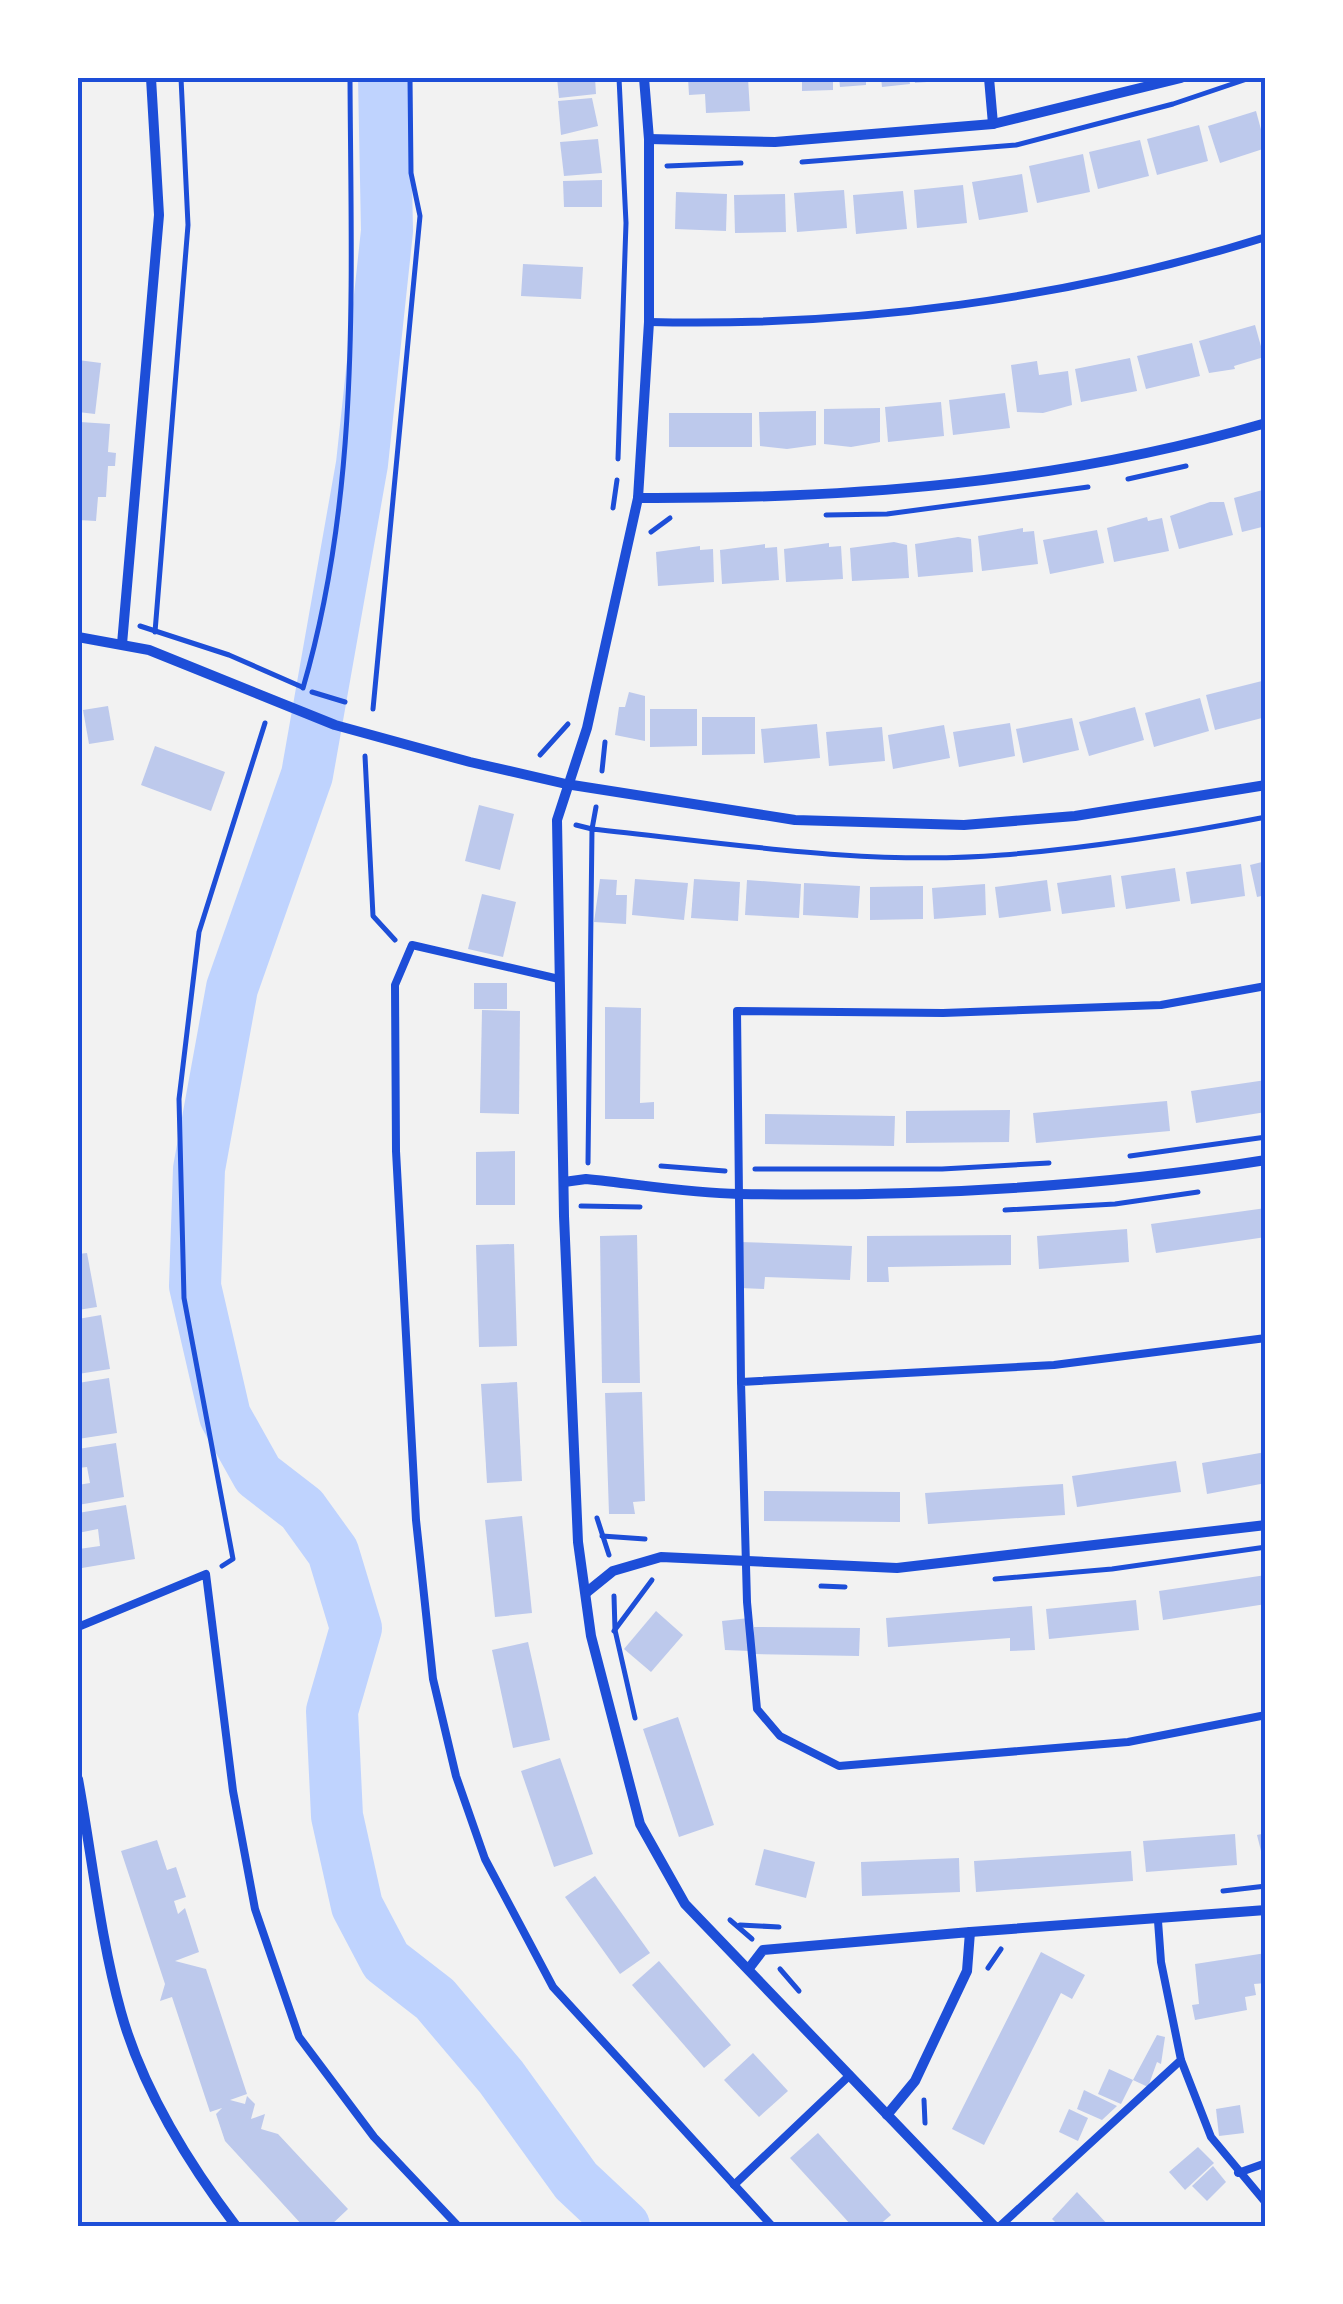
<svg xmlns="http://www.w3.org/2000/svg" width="1343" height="2304" viewBox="0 0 1343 2304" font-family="Georgia,serif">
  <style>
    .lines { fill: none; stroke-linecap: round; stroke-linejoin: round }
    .river { stroke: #bfd3fe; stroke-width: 52 }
    .building { fill: #bdc9ec }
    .path { stroke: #1d4ed8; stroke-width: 5 }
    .service { stroke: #1d4ed8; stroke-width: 8 }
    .minor { stroke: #1d4ed8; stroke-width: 10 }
    .neatline { fill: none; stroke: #1d4ed8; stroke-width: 4 }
  </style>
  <rect width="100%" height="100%" fill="#f2f2f2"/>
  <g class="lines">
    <path class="river" d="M384,78L387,231L362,464L307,775L232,988L199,1169L195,1286L225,1416L258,1475L302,1509L333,1552L356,1628L332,1711L337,1816L357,1906L386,1961L435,1999L501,2077L576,2181L624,2226"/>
  </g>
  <g class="building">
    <path d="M557,78H595L596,94L559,98Z"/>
    <path d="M688,78H748L750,111L706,113L705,94L689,95Z"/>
    <path d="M802,78H833V90L802,91Z"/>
    <path d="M839,78H866V85L840,87Z"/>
    <path d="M881,78H909L910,84L882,87Z"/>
    <path d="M914,78H939V81L915,83Z"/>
    <path d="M592,98L598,126L561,135L558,101Z"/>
    <path d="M1256,111L1266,148L1220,163L1208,126Z"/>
    <path d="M1199,125L1208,161L1157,175L1147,139Z"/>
    <path d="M598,139L602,173L564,176L560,142Z"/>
    <path d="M1140,140L1149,176L1098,189L1089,152Z"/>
    <path d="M1083,154L1090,192L1037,203L1029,166Z"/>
    <path d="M1022,174L1028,212L979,220L972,182Z"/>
    <path d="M602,180V207H564L563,181Z"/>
    <path d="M963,185L967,223L917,228L914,190Z"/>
    <path d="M844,190L847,228L797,232L794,193Z"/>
    <path d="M903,191L907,229L856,234L853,195Z"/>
    <path d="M676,192L727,194L726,231L675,229Z"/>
    <path d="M785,194L786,232L735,233L734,195Z"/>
    <path d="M523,264L583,267L581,299L521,296Z"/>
    <path d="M1255,325L1264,357L1234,366L1235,369L1209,373L1199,341Z"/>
    <path d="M1192,343L1200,376L1146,389L1137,356Z"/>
    <path d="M1130,358L1137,391L1081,402L1075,369Z"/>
    <path d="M78,360L101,363L95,414L78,412Z"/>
    <path d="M1037,361L1039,375L1068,371L1072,405L1043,413L1017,412L1011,365Z"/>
    <path d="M1005,393L1010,428L953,435L949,400Z"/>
    <path d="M941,402L944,436L888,442L885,407Z"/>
    <path d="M880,408V442L851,447L824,444V409Z"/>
    <path d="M816,411V445L787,449L760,446L759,412Z"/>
    <rect x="669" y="413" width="83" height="34"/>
    <path d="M80,422L110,424L108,452L116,453L115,466H108L106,497H98L96,521L78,520Z"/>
    <path d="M1266,489V526L1242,532L1234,498Z"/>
    <path d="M1210,502H1224L1233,535L1179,549L1170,516Z"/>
    <path d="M1147,517L1148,521L1162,518L1169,551L1114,562L1107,528Z"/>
    <path d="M1023,528V532L1034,531L1038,564L982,571L978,536Z"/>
    <path d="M1097,530L1104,563L1050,574L1043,540Z"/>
    <path d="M958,537L971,539L973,572L918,577L915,544Z"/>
    <path d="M894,542L907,545L909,578L852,581L850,548Z"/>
    <path d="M829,543V547L841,546L843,579L786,582L784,549Z"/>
    <path d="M765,544V548L777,547L779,580L722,584L720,550Z"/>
    <path d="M700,546V550L713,549L714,582L658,586L656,552Z"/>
    <path d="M1262,681L1266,717L1215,730L1206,695Z"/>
    <path d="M629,692L645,696V741L615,735L619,707H625Z"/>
    <path d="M1200,698L1209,731L1154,747L1145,713Z"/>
    <path d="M108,706L114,740L89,744L83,710Z"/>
    <path d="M1135,707L1144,740L1089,756L1079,722Z"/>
    <path d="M650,709H697V746L650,747Z"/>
    <path d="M702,717H755V754L702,755Z"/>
    <path d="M1072,718L1079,750L1023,763L1016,729Z"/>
    <path d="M1010,723L1015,756L959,767L953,732Z"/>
    <path d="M817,724L820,758L764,763L761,729Z"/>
    <path d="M944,725L950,758L893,769L888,735Z"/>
    <path d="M882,727L885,761L829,766L826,732Z"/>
    <path d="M155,746L225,772L211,811L141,785Z"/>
    <path d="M479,805L514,814L500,870L465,861Z"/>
    <path d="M1266,861V895L1257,897L1250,865Z"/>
    <path d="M1241,864L1245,896L1191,904L1186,872Z"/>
    <path d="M1175,868L1180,901L1126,909L1121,876Z"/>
    <path d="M1111,875L1115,907L1062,914L1057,883Z"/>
    <path d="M600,879L617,880L616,895H627L626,924L594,922Z"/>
    <path d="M635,879L688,883L684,920L632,915Z"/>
    <path d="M694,879L740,882L738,921L691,918Z"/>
    <path d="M747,880L801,884L799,918L745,915Z"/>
    <path d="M1047,880L1051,911L999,918L995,887Z"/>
    <path d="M804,883L860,886L858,918L803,915Z"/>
    <path d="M985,884L986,915L934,919L932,888Z"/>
    <path d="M923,886V919L870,920V887Z"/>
    <path d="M482,894L516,902L503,957L468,949Z"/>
    <rect x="474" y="983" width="33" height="26"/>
    <path d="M605,1007L641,1008L640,1103L654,1102V1119H605Z"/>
    <path d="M482,1010L520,1011L519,1114L480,1113Z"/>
    <path d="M1266,1080V1112L1196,1123L1191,1091Z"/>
    <path d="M1167,1101L1170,1131L1036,1143L1033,1113Z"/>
    <path d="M1010,1110L1009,1142L906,1143V1111Z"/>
    <path d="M765,1114L895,1116L894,1146L765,1144Z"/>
    <path d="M515,1151V1205H476V1152Z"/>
    <path d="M1266,1208V1237L1156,1253L1151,1224Z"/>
    <path d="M1127,1229L1129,1262L1039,1269L1037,1236Z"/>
    <path d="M637,1235L640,1383H602L600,1236Z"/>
    <path d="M1011,1235V1265L888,1267L889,1282H867V1236Z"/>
    <path d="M740,1242L852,1246L850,1280L765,1277L764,1289L740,1288Z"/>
    <path d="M514,1244L517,1346L479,1347L476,1245Z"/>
    <path d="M87,1253L97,1307L78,1310V1254Z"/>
    <path d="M101,1315L110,1369L78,1374V1319Z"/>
    <path d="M109,1378L117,1433L78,1439V1420L82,1419L78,1383Z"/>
    <path d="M517,1382L522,1481L487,1483L481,1384Z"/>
    <path d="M642,1392L645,1501L633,1502L635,1514H609L605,1393Z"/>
    <path d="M116,1443L124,1497L78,1505V1485L90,1483L87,1467L78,1468V1449Z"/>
    <path d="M1266,1452V1483L1207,1494L1202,1463Z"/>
    <path d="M1176,1461L1181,1492L1077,1507L1072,1476Z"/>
    <path d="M1063,1484L1065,1515L928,1524L925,1493Z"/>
    <path d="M764,1491L900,1492V1522L764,1521Z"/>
    <path d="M126,1505L135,1559L82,1568L79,1549L100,1546L98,1529L78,1533V1513Z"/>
    <path d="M522,1516L532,1613L495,1617L485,1520Z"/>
    <path d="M1266,1575V1604L1163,1620L1159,1591Z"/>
    <path d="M1136,1600L1139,1630L1049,1639L1046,1609Z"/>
    <path d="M1032,1606L1035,1650L1010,1651V1638L888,1647L886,1618Z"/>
    <path d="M656,1611L683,1635L651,1672L624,1649Z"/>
    <path d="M749,1618L750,1651L725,1650L722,1621Z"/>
    <path d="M754,1627L860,1628L859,1656L754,1654Z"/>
    <path d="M528,1642L550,1740L513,1748L492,1650Z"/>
    <path d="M678,1717L714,1825L679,1837L643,1729Z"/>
    <path d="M560,1758L593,1854L554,1867L521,1771Z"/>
    <path d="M1266,1833V1863H1264L1257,1835Z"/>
    <path d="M1235,1834L1237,1865L1146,1872L1143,1841Z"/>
    <path d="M157,1840L167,1870L176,1867L186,1897L174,1901L178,1914L185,1908L199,1952L175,1961L206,1969L247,2094L230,2100L245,2104L247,2096L255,2104L251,2119L265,2114L261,2129L278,2134L348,2209L330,2226H303L225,2141L216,2114L222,2108L210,2112L172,1997L160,2001L165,1984L121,1851Z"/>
    <path d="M764,1849L815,1862L806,1898L755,1885Z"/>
    <path d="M1131,1851L1133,1881L976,1892L974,1861Z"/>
    <path d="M959,1858L960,1892L862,1896L861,1862Z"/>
    <path d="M595,1876L650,1953L620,1974L565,1897Z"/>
    <path d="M1041,1952L1085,1975L1072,1999L1061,1993L984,2145L952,2129Z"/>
    <path d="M1266,1953V1983L1254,1984L1256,1995L1245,1997L1247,2010L1195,2020L1192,2005L1199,2004L1195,1964Z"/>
    <path d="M659,1961L731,2045L704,2068L632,1985Z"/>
    <path d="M1157,2035L1165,2037L1161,2064L1157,2062L1148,2087L1133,2080Z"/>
    <path d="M753,2053L788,2091L759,2117L724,2080Z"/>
    <path d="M1109,2069L1133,2080L1121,2104L1098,2094Z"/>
    <path d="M1084,2090L1117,2106L1102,2120L1077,2109Z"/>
    <path d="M1240,2105L1244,2133L1219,2136L1216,2109Z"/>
    <path d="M1069,2109L1088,2118L1078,2141L1059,2132Z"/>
    <path d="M818,2133L891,2215L878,2226H852L790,2158Z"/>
    <path d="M1198,2147L1214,2163L1185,2190L1169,2172Z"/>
    <path d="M1213,2166L1226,2182L1207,2201L1192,2186Z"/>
    <path d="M1077,2192L1096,2212L1109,2226H1059L1052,2219Z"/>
  </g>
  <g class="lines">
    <g class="path">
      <path d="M802,162L1016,145L1173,104L1250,78"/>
      <path d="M667,166L741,163"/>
      <path d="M618,459L626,223L619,78"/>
      <path d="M1128,479L1186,466"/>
      <path d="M613,508L617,480"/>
      <path d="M826,515L887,514L1088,487"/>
      <path d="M651,532L670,518"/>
      <path d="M140,626L229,655L302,687"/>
      <path d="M155,632L188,225L181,78"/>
      <path d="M303,688C361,490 351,282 350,78"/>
      <path d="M312,692L345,702"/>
      <path d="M373,709L420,216L411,173L410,78"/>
      <path d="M540,755L568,724"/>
      <path d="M365,756L373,916L395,940"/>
      <path d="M602,771L605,742"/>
      <path d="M576,825L592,829L596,807"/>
      <path d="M1130,1156L1266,1137"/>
      <path d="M588,1163L592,829C727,843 866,866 1002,855C1090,848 1179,834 1266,817"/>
      <path d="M661,1166L725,1171"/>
      <path d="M755,1169H942L1049,1163"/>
      <path d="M581,1206L640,1207"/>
      <path d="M1005,1210L1115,1204L1198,1192"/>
      <path d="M597,1518L609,1555"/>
      <path d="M602,1536L645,1539"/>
      <path d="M222,1566L233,1559L184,1298L179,1099L199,932L265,723"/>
      <path d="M995,1579L1112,1569L1266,1547"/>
      <path d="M821,1586L845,1587"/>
      <path d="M614,1596L615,1630L635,1718"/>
      <path d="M614,1631L652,1580"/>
      <path d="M1223,1891L1266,1886"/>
      <path d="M730,1920L752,1939"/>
      <path d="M740,1925L779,1927"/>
      <path d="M988,1968L1001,1949"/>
      <path d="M780,1969L799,1991"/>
      <path d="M924,2100L925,2123"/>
    </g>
    <g class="service">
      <path d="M649,322C856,327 1068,299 1266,237"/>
      <path d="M559,979L412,945L395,985L396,1151L416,1520L433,1679L456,1776L485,1859L553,1987L772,2226"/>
      <path d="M1266,1338L1054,1365L741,1382L747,1602L757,1709L780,1736L839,1766L1128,1742L1266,1715"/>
      <path d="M741,1382L737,1011L943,1013L1161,1005L1266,986"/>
      <path d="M78,1627L206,1574L233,1791L255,1909L299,2037L374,2137L458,2226"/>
      <path d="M1181,2060L1211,2137L1266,2203"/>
      <path d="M1238,2173L1266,2163"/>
      <path d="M734,2185L850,2075"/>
      <path d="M1000,2226L1181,2060L1161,1962L1158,1921"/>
    </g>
    <g class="minor">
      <path d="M644,78L649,139V322L638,498L587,728L557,820L564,1216L578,1542L591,1636L640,1824L685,1904L994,2226"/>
      <path d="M989,78L993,124"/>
      <path d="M649,139L775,142L993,124L1181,78"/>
      <path d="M638,498C851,499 1060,483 1266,423"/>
      <path d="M78,637L149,650L335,725L470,762L566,784L795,820L964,825L1075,816L1266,785"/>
      <path d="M122,644L159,215L151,78"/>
      <path d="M564,1182L586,1179C637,1184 688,1193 739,1194C915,1197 1092,1188 1266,1160"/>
      <path d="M587,1592L613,1571L661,1557L897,1568L1266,1525"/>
      <path d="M78,1779C92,1856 100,1937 121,2012C142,2088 189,2164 236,2226"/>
      <path d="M970,1932L1266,1910"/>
      <path d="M750,1967L763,1950L970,1932L967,1971L915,2081L887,2115"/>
    </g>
  </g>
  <rect width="1343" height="2304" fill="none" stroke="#ffffff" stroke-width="160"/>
  <rect x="80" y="80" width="1183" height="2144" class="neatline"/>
</svg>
